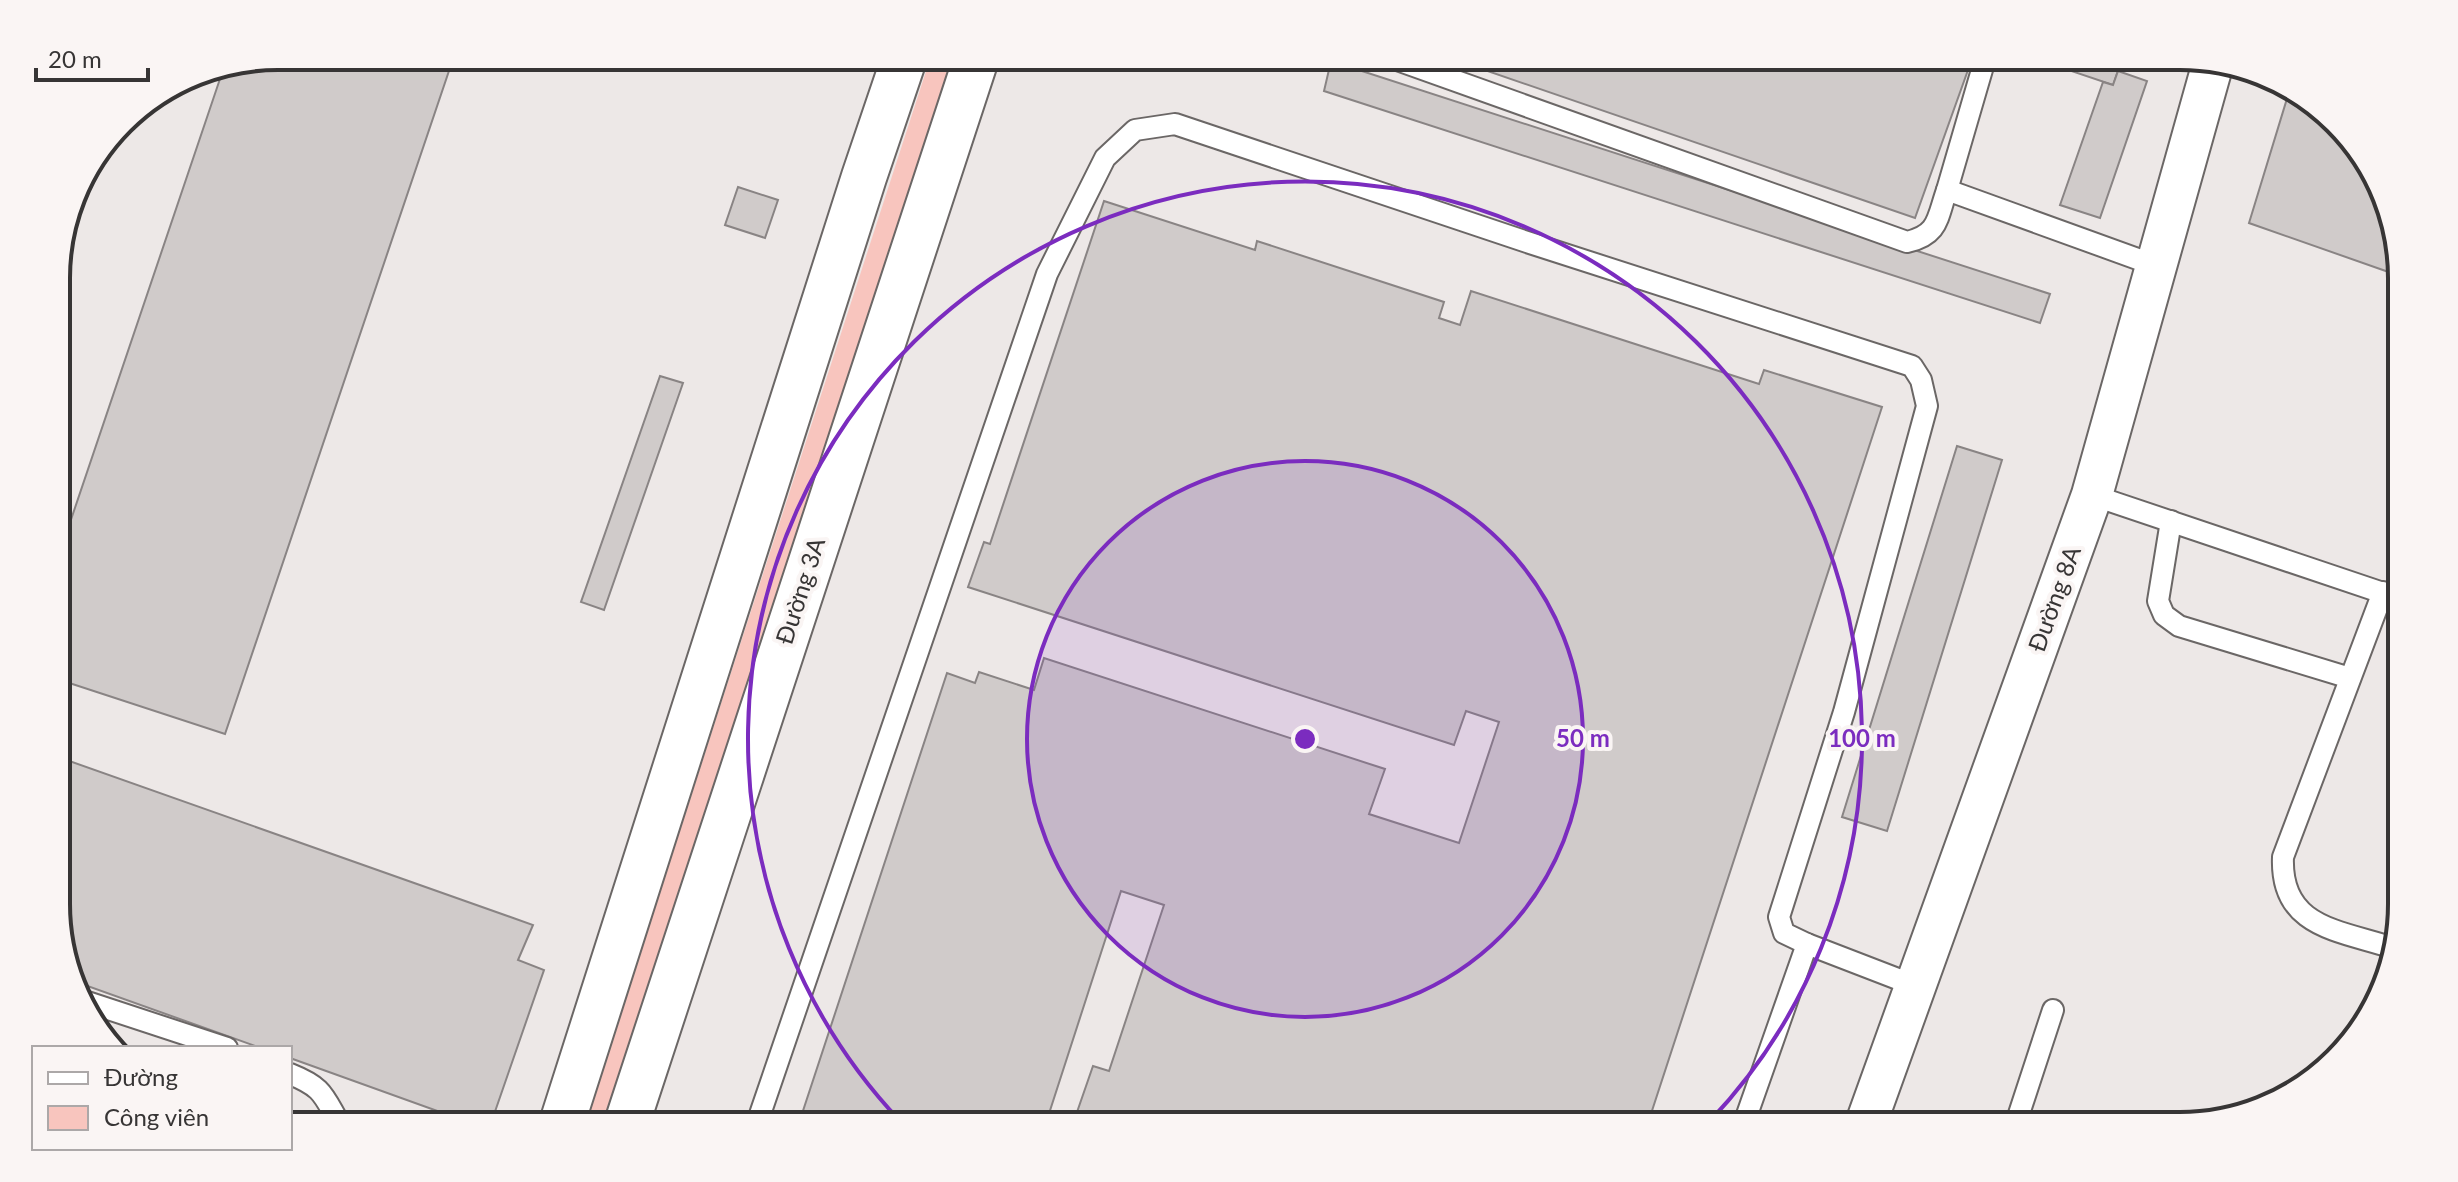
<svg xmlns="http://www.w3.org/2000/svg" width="2458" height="1182" viewBox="0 0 2458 1182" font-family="Lato,sans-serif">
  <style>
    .green { fill: #f8c5be }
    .building { fill: #d0cbca; stroke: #898484; stroke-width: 2 }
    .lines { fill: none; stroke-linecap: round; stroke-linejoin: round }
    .service-casing { stroke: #6b6766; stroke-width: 24 }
    .minor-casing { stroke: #6b6766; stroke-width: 44 }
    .tertiary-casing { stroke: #6b6766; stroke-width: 48 }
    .service { stroke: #fff; stroke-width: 20 }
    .minor { stroke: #fff; stroke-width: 40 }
    .tertiary { stroke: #fff; stroke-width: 44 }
    .ring { fill: none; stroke: #7b2cbf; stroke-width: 4 }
    .labels { text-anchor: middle; stroke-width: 8; stroke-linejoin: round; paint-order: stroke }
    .street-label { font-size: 24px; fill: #373535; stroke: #faf5f4 }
    .rim { fill: none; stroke: #373535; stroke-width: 4 }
    .centre { fill: #7b2cbf; stroke: #faf5f4; stroke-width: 4 }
    .ring-label { font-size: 24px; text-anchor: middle; font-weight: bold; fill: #7b2cbf; stroke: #faf5f4; stroke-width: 8; stroke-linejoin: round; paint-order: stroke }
  </style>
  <rect width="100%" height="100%" fill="#ede8e7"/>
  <path class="green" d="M931,56H956L606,1126H584Z"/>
  <g class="building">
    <path d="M278,56H454L225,734L57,679V561L224,67Z"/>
    <path d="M1444,56H1973L1915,218Z"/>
    <path d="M2027,56H2123L2113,85Z"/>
    <path d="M1331,61L2050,294L2040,323L1324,91Z"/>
    <path d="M2118,71L2147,81L2100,218L2060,205L2103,82L2113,85Z"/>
    <path d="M2289,92L2356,143L2400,250V276L2249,223Z"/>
    <path d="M738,187L778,200L765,238L725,225Z"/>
    <path d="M1104,201L1255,250L1257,241L1444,302L1439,318L1460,325L1471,291L1759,384L1764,370L1882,407L1647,1126H1095L1096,1121L1076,1115L1093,1066L1109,1071L1164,905L1121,891L1045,1126H798L947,673L975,683L979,672L1034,690L1044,658L1385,769L1369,814L1459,843L1499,722L1466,711L1454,745L968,587L984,542L990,544Z"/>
    <path d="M660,376L683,383L604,610L581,602Z"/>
    <path d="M1957,446L2002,460L1887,831L1842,817Z"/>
    <path d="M58,757L533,925L518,960L544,970L490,1126H479L290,1058V1048H261L79,983L58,933Z"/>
  </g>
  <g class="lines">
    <defs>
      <g id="service">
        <path d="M1386,56L1907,242C1939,235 1937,218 1947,190L2157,266"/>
        <path d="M1947,190L1986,56"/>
        <path d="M2092,495L2401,599"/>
        <path d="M2171,521L2158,601L2164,615L2179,626L2350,678"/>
        <path d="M2383,592L2283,857C2280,928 2339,930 2393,948"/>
        <path d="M87,1002L227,1048"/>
        <path d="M290,1074C325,1088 323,1096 341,1126"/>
        <path d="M756,1126L1047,274L1105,158L1135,130L1175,124L1530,243L1912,366L1921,380L1927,406L1844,712L1779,917L1784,933L1807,944L1916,986"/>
        <path d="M1743,1126L1807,944"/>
        <path d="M2015,1126L2053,1010"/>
      </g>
      <path id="minor" d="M1865,1126L2092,495L2213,63"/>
      <g id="tertiary">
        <path d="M561,1126L864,177L905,56"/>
        <path d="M626,1126L977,56"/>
      </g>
    </defs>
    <use href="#service" class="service-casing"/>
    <use href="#minor" class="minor-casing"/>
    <use href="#tertiary" class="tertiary-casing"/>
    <use href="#service" class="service"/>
    <use href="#minor" class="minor"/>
    <use href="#tertiary" class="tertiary"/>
  </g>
  <circle cx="1305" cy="739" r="278" fill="#7b2cbf" fill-opacity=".12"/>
  <g class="ring">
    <circle cx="1305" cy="739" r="278"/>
    <path d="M901 1122A557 557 0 1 1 1709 1122"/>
  </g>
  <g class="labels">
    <g class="street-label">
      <text transform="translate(801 591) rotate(-72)" y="8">Đường 3A</text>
      <text transform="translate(2055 599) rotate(-70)" y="8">Đường 8A</text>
    </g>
  </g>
  <path d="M0 0H2458V1182H0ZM278 70H2180A208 208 0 0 1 2388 278V904A208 208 0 0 1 2180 1112H278A208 208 0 0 1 70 904V278A208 208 0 0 1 278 70Z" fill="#faf5f4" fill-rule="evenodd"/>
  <path class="rim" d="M278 70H2180A208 208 0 0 1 2388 278V904A208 208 0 0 1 2180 1112H278A208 208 0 0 1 70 904V278A208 208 0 0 1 278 70Z"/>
  <circle cx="1305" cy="739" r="12" class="centre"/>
  <g class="ring-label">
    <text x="1583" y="747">50 m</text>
    <text x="1862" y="747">100 m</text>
  </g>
  <rect x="32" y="1046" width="260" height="104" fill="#faf5f4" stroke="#aca8a8" stroke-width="2"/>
  <rect x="48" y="1072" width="40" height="12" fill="#ffffff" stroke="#aca8a8" stroke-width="2"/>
  <text x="104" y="1086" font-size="24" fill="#373535">Đường</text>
  <rect x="48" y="1106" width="40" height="24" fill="#f8c5be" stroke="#aca8a8" stroke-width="2"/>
  <text x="104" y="1126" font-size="24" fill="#373535">Công viên</text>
  <path d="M36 68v12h112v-12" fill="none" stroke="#373535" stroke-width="4"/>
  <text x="48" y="68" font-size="24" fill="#373535" stroke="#faf5f4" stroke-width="6" paint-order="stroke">20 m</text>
</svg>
